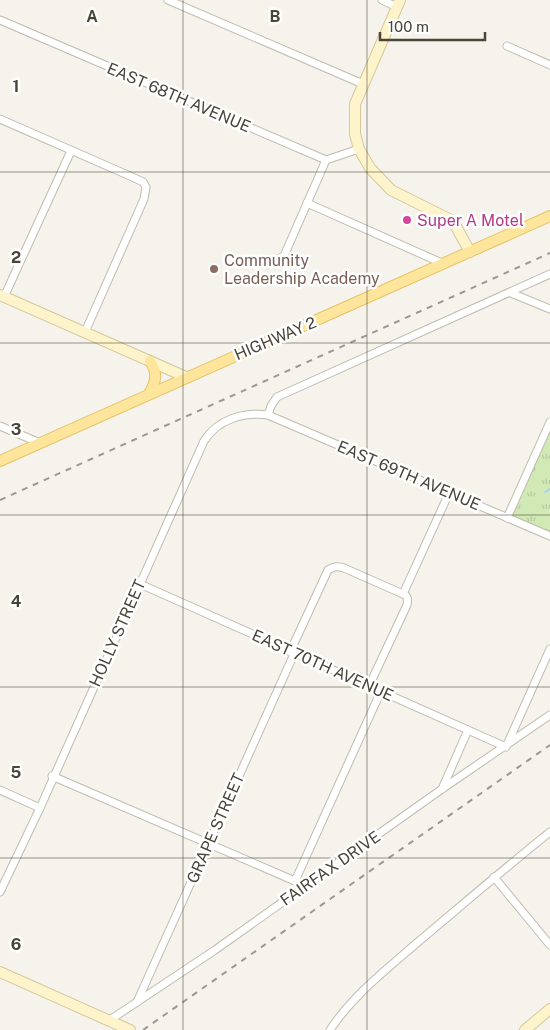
<svg xmlns="http://www.w3.org/2000/svg" width="550" height="1030" viewBox="0 0 550 1030" font-family="'Public Sans',sans-serif">
  <style>
    .park { fill: url(#park-tufts) }
    .lines { fill: none; stroke-linecap: round; stroke-linejoin: round }
    .stream { stroke: #a9d1f1; stroke-width: 2 }
    .street-casing { stroke: #c1bbad; stroke-width: 9 }
    .secondary-casing { stroke: #d5c89b; stroke-width: 12 }
    .primary-casing { stroke: #e4c46a; stroke-width: 12 }
    .street { stroke: #fff; stroke-width: 7 }
    .secondary { stroke: #fef4cc; stroke-width: 10 }
    .primary { stroke: #fee59c; stroke-width: 10 }
    .rail { stroke: #999; stroke-width: 2; stroke-dasharray: 6 6; stroke-linecap: butt }
    .grid { fill: none; stroke: #4a4439; stroke-width: 1; stroke-opacity: 0.55 }
    .hotel-dot { fill: #d1479c; stroke: #fff; stroke-width: 2 }
    .education-dot { fill: #8d6e63; stroke: #fff; stroke-width: 2 }
    .labels { text-anchor: middle; stroke-width: 5; stroke-linejoin: round; paint-order: stroke }
    .street-label { font-size: 16px; fill: #4a4439; stroke: #fff }
    .hotel-label { font-size: 16px; fill: #b23c85; stroke: #fff; text-anchor: start }
    .education-label { font-size: 16px; fill: #785e54; stroke: #fff; text-anchor: start }
    .grid-label { font-size: 16px; text-anchor: middle; font-weight: bold; fill: #4a4439; stroke: #fff; stroke-width: 5; stroke-linejoin: round; paint-order: stroke }
  </style>
  <defs>
    <pattern id="park-tufts" width="24" height="20" patternUnits="userSpaceOnUse" patternTransform="scale(1.25)"><rect width="24" height="20" fill="#d0e9b5"/><path d="M3 7l-1-3M5 7V3M7 7l1-3M15 17l-1-3M17 17v-4M19 17l1-3" fill="none" stroke="#b4c99c"/></pattern>
  </defs>
  <rect width="100%" height="100%" fill="#f5f3eb"/>
  <path class="park" d="M550,422V536L507,518Z"/>
  <g class="lines">
    <path class="stream" d="M545,492L550,489"/>
    <defs>
      <g id="street">
        <path d="M168,0L363,84"/>
        <path d="M382,0L397,7"/>
        <path d="M0,20L326,160L359,149"/>
        <path d="M507,46L550,65"/>
        <path d="M0,119L130,176L143,182L146,187L144,199L85,332"/>
        <path d="M307,203L444,264"/>
        <path d="M268,264L284,256L326,160"/>
        <path d="M511,293L550,309"/>
        <path d="M4,297L71,151"/>
        <path d="M268,415L271,406L277,397L550,274"/>
        <path d="M0,426L40,443"/>
        <path d="M507,518L550,422"/>
        <path d="M140,584L506,747L550,649"/>
        <path d="M403,594L449,493"/>
        <path d="M290,652L328,570C334,566 338,566 344,568L403,594C408,596 408,599 407,605L369,686"/>
        <path d="M52,776L295,881L303,887"/>
        <path d="M442,789L468,730"/>
        <path d="M0,790L40,808"/>
        <path d="M494,877L550,945"/>
        <path d="M295,881L381,691"/>
        <path d="M0,892L40,808L204,441C218,419 243,412 268,415L550,536"/>
        <path d="M137,1002L294,654"/>
        <path d="M110,1020L215,950L442,789L550,715"/>
        <path d="M330,1030C353,995 387,969 418,942C462,905 505,868 550,832"/>
      </g>
      <g id="secondary">
        <path d="M400,0L355,104V134L359,149L370,168L391,190L453,221L470,252"/>
        <path d="M0,295L186,377"/>
        <path d="M0,972L130,1030"/>
        <path d="M525,1030L550,1009"/>
      </g>
      <g id="primary">
        <path d="M149,394C156,382 158,373 150,361"/>
        <path d="M0,461C183,378 367,298 550,216"/>
      </g>
    </defs>
    <use href="#street" class="street-casing"/>
    <use href="#secondary" class="secondary-casing"/>
    <use href="#primary" class="primary-casing"/>
    <use href="#street" class="street"/>
    <use href="#secondary" class="secondary"/>
    <use href="#primary" class="primary"/>
    <g class="rail">
      <path d="M0,500L550,253"/>
      <path d="M143,1030L550,745"/>
    </g>
  </g>
  <path class="grid" d="M183,0V1030M367,0V1030M0,172H550M0,343H550M0,515H550M0,687H550M0,858H550"/>
  <circle class="hotel-dot" cx="407" cy="220" r="5"/>
  <circle class="education-dot" cx="214" cy="269" r="5"/>
  <g class="labels">
    <g class="street-label">
      <text transform="translate(179 97) rotate(23)" y="6">EAST 68TH AVENUE</text>
      <text transform="translate(275 338) rotate(-23)" y="6">HIGHWAY 2</text>
      <text transform="translate(409 475) rotate(23)" y="6">EAST 69TH AVENUE</text>
      <text transform="translate(117 633) rotate(-66)" y="6">HOLLY STREET</text>
      <text transform="translate(323 665) rotate(24)" y="6">EAST 70TH AVENUE</text>
      <text transform="translate(215 828) rotate(-66)" y="6">GRAPE STREET</text>
      <text transform="translate(330 868) rotate(-35)" y="6">FAIRFAX DRIVE</text>
    </g>
    <g class="hotel-label">
      <text x="417" y="226">Super A Motel</text>
    </g>
    <g class="education-label">
      <text x="224" y="266">Community<tspan x="224" dy="18">Leadership Academy</tspan></text>
    </g>
  </g>
  <g class="grid-label">
    <text x="92" y="22">A</text>
    <text x="275" y="22">B</text>
    <text x="16" y="92">1</text>
    <text x="16" y="263">2</text>
    <text x="16" y="435">3</text>
    <text x="16" y="607">4</text>
    <text x="16" y="778">5</text>
    <text x="16" y="950">6</text>
  </g>
  <path d="M380 32v8h105v-8" fill="none" stroke="#4a4439" stroke-width="2.5"/>
  <text x="388" y="32" font-size="15" fill="#4a4439" stroke="#ffffff" stroke-width="4" paint-order="stroke">100 m</text>
</svg>
